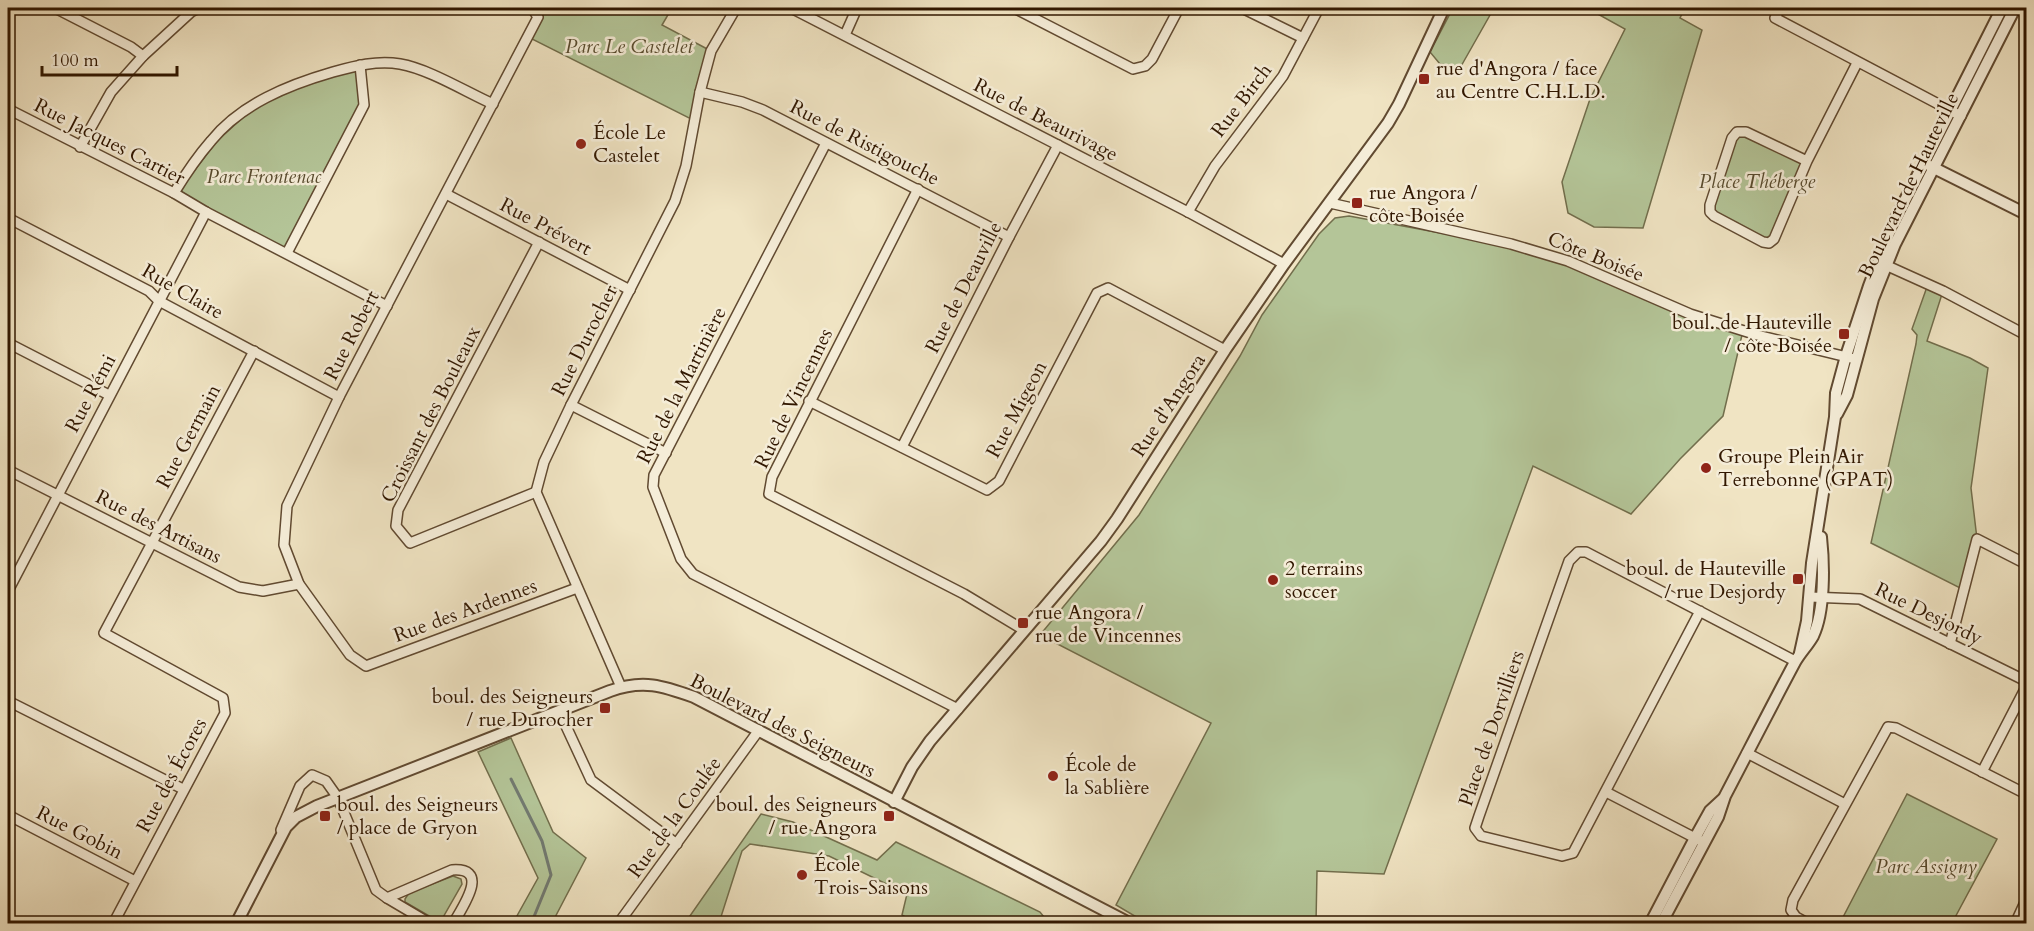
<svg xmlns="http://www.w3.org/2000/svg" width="2034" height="931" viewBox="0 0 2034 931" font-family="Cardo,serif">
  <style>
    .green { fill: #b4c598; stroke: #726e4c; stroke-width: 1.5 }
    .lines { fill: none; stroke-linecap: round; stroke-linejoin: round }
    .stream { stroke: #727a71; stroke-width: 3 }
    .minor-casing { stroke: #614a31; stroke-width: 12 }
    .tertiary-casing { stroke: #614a31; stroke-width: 14 }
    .minor { stroke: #f5edd8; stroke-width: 9 }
    .tertiary { stroke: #f5edd8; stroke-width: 10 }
    .poi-dot { fill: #8f2418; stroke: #f5edd8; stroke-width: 2 }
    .labels { text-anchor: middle; stroke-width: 5; stroke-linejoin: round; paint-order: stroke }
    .park-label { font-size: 20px; font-style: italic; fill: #584b2e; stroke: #f5edd8 }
    .poi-label { font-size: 20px; fill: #311700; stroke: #f5edd8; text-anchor: start }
    .street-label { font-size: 20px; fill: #311700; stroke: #f5edd8 }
  </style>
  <rect width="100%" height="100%" fill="#f0e4c3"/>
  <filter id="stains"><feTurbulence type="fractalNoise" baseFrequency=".00333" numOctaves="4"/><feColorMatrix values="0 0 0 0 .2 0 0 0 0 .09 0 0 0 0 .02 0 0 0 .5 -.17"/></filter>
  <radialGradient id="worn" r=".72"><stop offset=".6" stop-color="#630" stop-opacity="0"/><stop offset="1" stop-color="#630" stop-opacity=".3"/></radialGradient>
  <g class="green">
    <path d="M532,8H672L662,25L711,51L695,121L528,37L538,17Z"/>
    <path d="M1453,8H1494L1460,68L1440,64L1430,52Z"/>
    <path d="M1587,8H1685L1680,18L1702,30L1643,228L1594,227L1568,213L1562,182L1590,99L1625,29Z"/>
    <path d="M358,67L364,105L287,253L174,193L191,175L217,141L249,112L278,94Z"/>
    <path d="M1737,132L1807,161L1769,243L1710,212Z"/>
    <path d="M1349,216L1489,242L1564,263L1679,314L1742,335L1723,416L1680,459L1631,514L1533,466L1384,874L1317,871L1316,923H1157L1138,918L1116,905L1211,723L1040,635L1139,515L1240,356L1262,315L1319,234L1335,218Z"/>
    <path d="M1928,284L1943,291L1927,341L1970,358L1988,368L1971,488L1977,539L1964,590L1871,543L1916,344L1917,335L1912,329Z"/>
    <path d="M511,738L553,832L586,858L552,923H513L538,878L478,752Z"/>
    <path d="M1907,794L1997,839L1952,923H1840Z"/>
    <path d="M761,814L793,822L877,860L896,842L1040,912L1049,923H916L902,915L907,894L829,856L750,844L742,851L719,923H685Z"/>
    <path d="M453,876L461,879L462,884L442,919L436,920L405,902V899L409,893Z"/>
  </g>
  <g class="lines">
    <path class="stream" d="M511,779L542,841L551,875L531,924"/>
    <defs>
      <g id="minor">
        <path d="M55,8L131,47L143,56"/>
        <path d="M532,8L538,17L339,397L287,506L284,545L299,584L350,655L366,666L577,588"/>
        <path d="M791,8L1188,212L1284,264"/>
        <path d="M1014,8L1133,69L1145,66L1152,59L1179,8"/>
        <path d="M1242,8L1303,38"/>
        <path d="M1780,8L1775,18L1961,116"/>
        <path d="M845,35L857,8"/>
        <path d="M700,92L742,102L763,110L1009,237"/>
        <path d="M8,109L174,193L206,212L387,306"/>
        <path d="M826,143L654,475L653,487L681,559L693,574L958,709"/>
        <path d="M80,147L111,92L143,56L191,12L199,8"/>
        <path d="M1807,161L1746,132H1737L1732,138L1710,205V212L1714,216L1763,242L1769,243L1774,239L1807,161L1857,63"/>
        <path d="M918,189L772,477L769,494L964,594L1024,630"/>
        <path d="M174,193C185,175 197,157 211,141C241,104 288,85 333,72C355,66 377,60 400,64C429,69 466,92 493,104"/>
        <path d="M446,194L630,290"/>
        <path d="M1330,203L1511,244L1568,261L1690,314L1757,335L1851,358"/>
        <path d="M1188,212L1215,166L1283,76L1319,8"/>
        <path d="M8,218L149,291L159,301L339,397"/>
        <path d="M287,253L364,105L360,65"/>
        <path d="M1881,263L1943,291L2026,335"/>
        <path d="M8,343L109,395"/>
        <path d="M809,401L987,490L999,481L1097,293L1108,288L1225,350"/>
        <path d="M571,405L666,453"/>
        <path d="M902,447L1009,237L1058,145"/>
        <path d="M8,470L239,587L263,591L299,584"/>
        <path d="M536,492L410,543L396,526L398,510L539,242"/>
        <path d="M8,591L206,212"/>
        <path d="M1810,597L1860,599L2026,681"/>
        <path d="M1700,611L1573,853L1562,856L1481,836L1475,828L1479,816L1569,561L1578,552H1586L1795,661"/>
        <path d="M1950,644L1977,539L2026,564"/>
        <path d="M621,687L536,492L544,462L571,405L675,201L686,166L700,92L711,51L736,8"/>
        <path d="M8,701L183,789"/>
        <path d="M559,711L591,780L677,844"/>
        <path d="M1747,753L1845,804"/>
        <path d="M1982,772L2026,687"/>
        <path d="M1606,792L1699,840"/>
        <path d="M8,815L135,881"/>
        <path d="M281,830L300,786L312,775L326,781L338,798L376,890L387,898L431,924"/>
        <path d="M387,898L452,870C492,867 461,909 453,924"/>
        <path d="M113,924L225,713L223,698L104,633L254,351"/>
        <path d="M618,924L759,730"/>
        <path d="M1809,924L1796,917L1791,910L1793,900L1888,727L1896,728L2026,794"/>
        <path d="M2015,924L2026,900"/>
      </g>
      <g id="tertiary">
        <path d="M1930,166L2026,214"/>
        <path d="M1837,414L1847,395L1873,299L1895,244L2015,8"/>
        <path d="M1800,653L1807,621L1812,563L1835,417L1836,393L1846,356L1869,286L1891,228L2002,8"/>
        <path d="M894,802L912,767L930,741L1101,541L1117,519L1225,350L1284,264L1388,123L1399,104L1444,8"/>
        <path d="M236,924L286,827L296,817L317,806L610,691C643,679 663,686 694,697L1131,924"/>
        <path d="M1650,924L1695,838L1710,811L1723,799"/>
        <path d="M1661,924L1718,817L1725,796C1748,752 1771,707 1795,662C1800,653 1808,645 1813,636C1825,611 1824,564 1821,537"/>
      </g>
    </defs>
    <use href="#minor" class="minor-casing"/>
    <use href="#tertiary" class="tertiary-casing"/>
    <use href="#minor" class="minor"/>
    <use href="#tertiary" class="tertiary"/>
  </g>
  <g class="poi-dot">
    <rect x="1418" y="73" width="12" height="12" rx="3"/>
    <circle cx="581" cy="144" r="6"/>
    <rect x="1351" y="197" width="12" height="12" rx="3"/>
    <rect x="1838" y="328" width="12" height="12" rx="3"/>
    <circle cx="1706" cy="468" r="6"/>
    <rect x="1792" y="573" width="12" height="12" rx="3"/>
    <circle cx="1273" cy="580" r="6"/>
    <rect x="1017" y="617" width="12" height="12" rx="3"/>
    <rect x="599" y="702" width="12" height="12" rx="3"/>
    <circle cx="1053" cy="776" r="6"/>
    <rect x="319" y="810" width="12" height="12" rx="3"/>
    <rect x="883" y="810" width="12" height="12" rx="3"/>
    <circle cx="802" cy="875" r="6"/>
  </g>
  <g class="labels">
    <g class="park-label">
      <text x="629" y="53">Parc Le Castelet</text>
      <text x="264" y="183">Parc Frontenac</text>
      <text x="1757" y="188">Place Théberge</text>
      <text x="1926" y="873">Parc Assigny</text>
    </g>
    <g class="poi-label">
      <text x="1436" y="75">rue d'Angora / face<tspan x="1436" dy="23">au Centre C.H.L.D.</tspan></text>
      <text x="593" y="139">École Le<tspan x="593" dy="23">Castelet</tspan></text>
      <text x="1369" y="199">rue Angora /<tspan x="1369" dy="23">côte Boisée</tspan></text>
      <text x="1832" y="329" text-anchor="end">boul. de Hauteville<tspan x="1832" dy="23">/ côte Boisée</tspan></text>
      <text x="1718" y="463">Groupe Plein Air<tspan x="1718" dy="23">Terrebonne (GPAT)</tspan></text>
      <text x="1285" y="575">2 terrains<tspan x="1285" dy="23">soccer</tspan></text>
      <text x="1786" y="575" text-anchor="end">boul. de Hauteville<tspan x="1786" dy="23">/ rue Desjordy</tspan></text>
      <text x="1035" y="619">rue Angora /<tspan x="1035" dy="23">rue de Vincennes</tspan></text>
      <text x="593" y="703" text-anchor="end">boul. des Seigneurs<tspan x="593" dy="23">/ rue Durocher</tspan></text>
      <text x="1065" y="771">École de<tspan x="1065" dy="23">la Sablière</tspan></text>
      <text x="337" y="811">boul. des Seigneurs<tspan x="337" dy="23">/ place de Gryon</tspan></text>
      <text x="877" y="811" text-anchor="end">boul. des Seigneurs<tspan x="877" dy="23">/ rue Angora</tspan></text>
      <text x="814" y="871">École<tspan x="814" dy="23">Trois-Saisons</tspan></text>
    </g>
    <g class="street-label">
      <text transform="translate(1241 100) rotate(-53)" y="7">Rue Birch</text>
      <text transform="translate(1046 119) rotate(27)" y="7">Rue de Beaurivage</text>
      <text transform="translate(110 141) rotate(27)" y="7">Rue Jacques Cartier</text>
      <text transform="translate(865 142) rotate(27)" y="7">Rue de Ristigouche</text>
      <text transform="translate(1908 185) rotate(-64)" y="7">Boulevard de Hauteville</text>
      <text transform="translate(546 226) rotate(28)" y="7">Rue Prévert</text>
      <text transform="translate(1596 256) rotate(22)" y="7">Côte Boisée</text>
      <text transform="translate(963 287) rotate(-63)" y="7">Rue de Deauville</text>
      <text transform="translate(183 291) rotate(30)" y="7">Rue Claire</text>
      <text transform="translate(351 335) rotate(-63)" y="7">Rue Robert</text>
      <text transform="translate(584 340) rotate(-63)" y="7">Rue Durocher</text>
      <text transform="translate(681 385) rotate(-63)" y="7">Rue de la Martinière</text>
      <text transform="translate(90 393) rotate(-62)" y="7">Rue Rémi</text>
      <text transform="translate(793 398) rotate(-64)" y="7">Rue de Vincennes</text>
      <text transform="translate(1168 405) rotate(-57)" y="7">Rue d'Angora</text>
      <text transform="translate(1016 409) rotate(-62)" y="7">Rue Migeon</text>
      <text transform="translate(430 414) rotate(-63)" y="7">Croissant des Bouleaux</text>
      <text transform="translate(188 436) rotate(-62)" y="7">Rue Germain</text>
      <text transform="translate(159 526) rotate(27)" y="7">Rue des Artisans</text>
      <text transform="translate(465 610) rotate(-20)" y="7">Rue des Ardennes</text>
      <text transform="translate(1929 613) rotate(26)" y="7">Rue Desjordy</text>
      <text transform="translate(783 725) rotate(27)" y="7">Boulevard des Seigneurs</text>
      <text transform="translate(1491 728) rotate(-71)" y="7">Place de Dorvilliers</text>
      <text transform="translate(171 775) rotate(-62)" y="7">Rue des Écores</text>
      <text transform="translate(674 817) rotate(-54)" y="7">Rue de la Coulée</text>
      <text transform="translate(80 832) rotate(27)" y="7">Rue Gobin</text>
    </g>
  </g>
  <rect width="2034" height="931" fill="none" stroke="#f0e4c3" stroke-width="30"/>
  <rect x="9" y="9" width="2016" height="913" fill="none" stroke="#311700" stroke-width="3"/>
  <rect x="15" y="15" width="2004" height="901" fill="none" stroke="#311700" stroke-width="1.5"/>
  <path d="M42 66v9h135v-9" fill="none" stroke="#311700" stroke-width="3"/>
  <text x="51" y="66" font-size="18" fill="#311700" stroke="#f5edd8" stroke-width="4.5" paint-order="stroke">100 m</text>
  <rect width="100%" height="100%" filter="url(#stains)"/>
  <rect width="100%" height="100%" fill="url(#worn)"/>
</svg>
